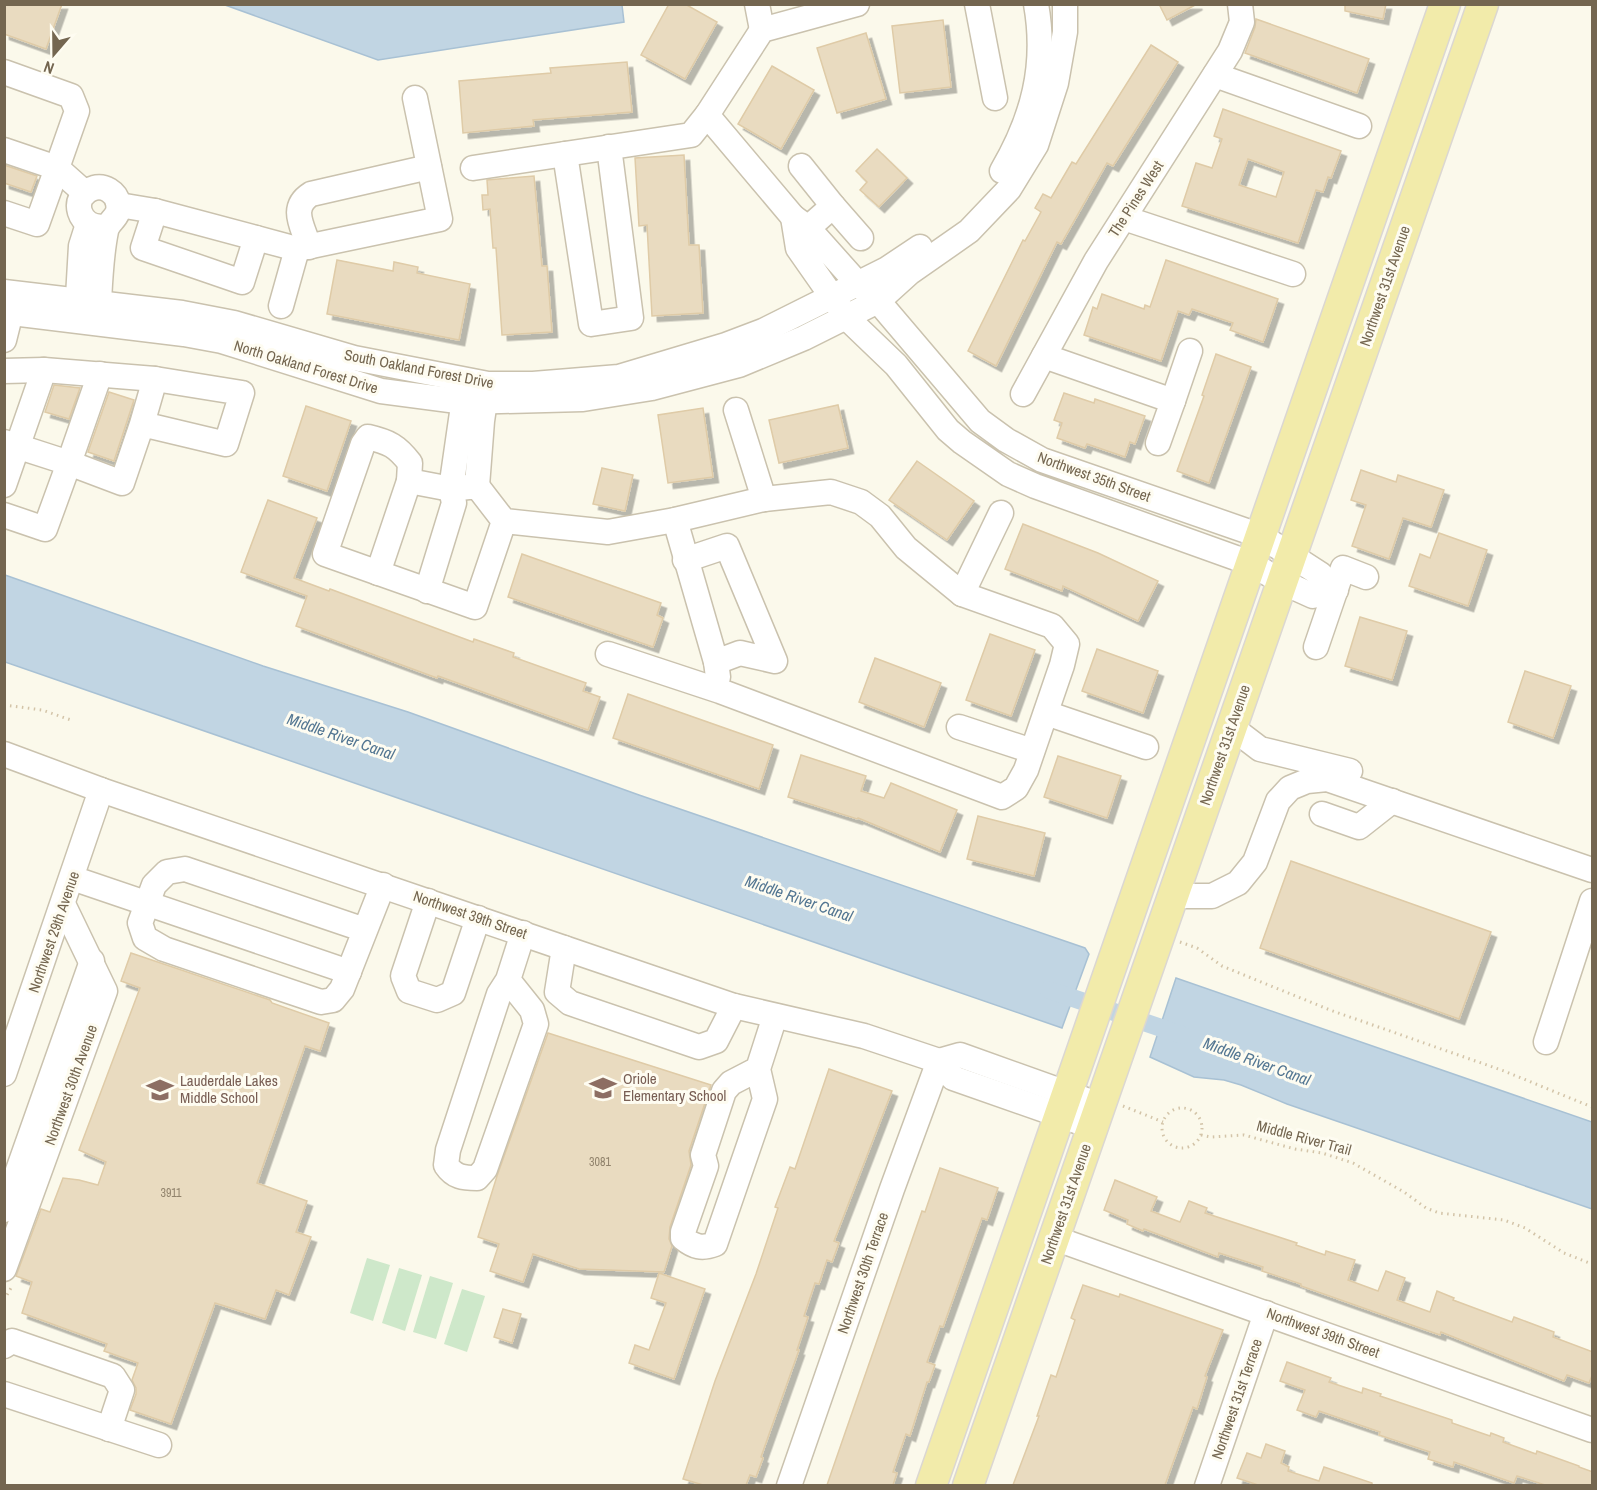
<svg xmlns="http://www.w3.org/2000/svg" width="1597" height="1490" viewBox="0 0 1597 1490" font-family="'Archivo Narrow',sans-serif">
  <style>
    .green { fill: #cee8ca }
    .water { fill: #c1d5e3; stroke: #a8c1d4; stroke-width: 1.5 }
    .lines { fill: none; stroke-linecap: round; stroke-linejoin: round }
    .canal { stroke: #c1d5e3; stroke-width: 18 }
    .building { fill: #e9dbc0; stroke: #dfcba7; stroke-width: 1.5; fill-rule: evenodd; filter: url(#shadow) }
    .minor-casing { stroke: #cac2ae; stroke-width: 27 }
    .major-casing { stroke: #dbd7d2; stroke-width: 33 }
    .path { stroke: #d3c4a8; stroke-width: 3; stroke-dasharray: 1.5 4.5; stroke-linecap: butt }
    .minor { stroke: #fff; stroke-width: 24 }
    .major { stroke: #f2ebaa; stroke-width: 30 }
    .labels { text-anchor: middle; stroke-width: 6; stroke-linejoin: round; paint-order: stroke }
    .number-label { font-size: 12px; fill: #91836c }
    .street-label { font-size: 15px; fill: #746650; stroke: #fefcf1 }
    .education-label { font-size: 15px; fill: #785e54; stroke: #fefcf1; text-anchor: start }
    .water-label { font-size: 16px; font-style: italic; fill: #537692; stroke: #fefcf1 }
  </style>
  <defs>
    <filter id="shadow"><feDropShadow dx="5.5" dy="5.5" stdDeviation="0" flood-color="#0004"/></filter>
  </defs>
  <rect width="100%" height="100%" fill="#fbf9eb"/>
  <g class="green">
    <path d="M367,1258L390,1265L373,1321L350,1313Z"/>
    <path d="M399,1268L422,1275L405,1331L382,1323Z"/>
    <path d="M430,1276L453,1283L436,1339L413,1332Z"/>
    <path d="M462,1289L485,1296L467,1352L444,1344Z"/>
  </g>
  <g class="water">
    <path d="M622,5L624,22L378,60L225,5Z"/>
    <path d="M5,575L263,666L408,712L639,795L1085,948L1089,954L1062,1028L5,662Z"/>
    <path d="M1176,978L1592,1122V1209L1287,1104L1241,1085L1224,1080L1194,1077L1150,1057Z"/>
  </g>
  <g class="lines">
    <path class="canal" d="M1049,990L1182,1035"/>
  </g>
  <g class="building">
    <path d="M4,4H62L46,49L4,34Z"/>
    <path d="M669,4H685L717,22L685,79L641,55Z"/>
    <path d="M1159,4H1197L1167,20Z"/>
    <path d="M1345,4H1386L1383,19L1345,11Z"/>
    <path d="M1256,19L1369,59L1357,93L1245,53L1255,27Z"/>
    <path d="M943,20L951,87L900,93L892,26Z"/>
    <path d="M866,33L886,99L837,113L817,48Z"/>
    <path d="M1151,45L1178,62L1113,166L1107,163L1061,244L1057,242L996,366L968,351L1023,240L1025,241L1041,212L1035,208L1043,194L1051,198L1072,162L1076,164Z"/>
    <path d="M627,62L632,112L533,120L534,126L463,133L459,81L551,73L550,68Z"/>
    <path d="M772,66L814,90L781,149L738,124Z"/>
    <path d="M1223,109L1341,151L1331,178L1328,177L1323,192L1316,190L1298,243L1182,206L1196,163L1212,168L1222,139L1214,136ZM1248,159L1284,172L1276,197L1239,185Z"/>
    <path d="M877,149L907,178L879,207L860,190L867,182L856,171Z"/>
    <path d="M684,155L689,245H699L703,313L652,316L647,225L639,226L635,158Z"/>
    <path d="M4,165L37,176L31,192L4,183Z"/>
    <path d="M534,176L542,266H547L552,332L502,335L496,248H493L490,209L483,210L482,195H488L487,180Z"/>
    <path d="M337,260L393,271L394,262L418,267L417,273L470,284L459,340L327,314Z"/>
    <path d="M1166,260L1278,299L1263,342L1230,330L1233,323L1192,309L1189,315L1178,311L1161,361L1084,335L1093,307L1097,309L1102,294L1144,309L1145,305L1150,307Z"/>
    <path d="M1216,354L1251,367L1209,483L1177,471L1204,396L1202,395Z"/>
    <path d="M54,385L80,388L69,419L45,412Z"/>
    <path d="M109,392L134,400L114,461L88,452Z"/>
    <path d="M1064,393L1094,403L1095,399L1145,416L1135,444L1130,442L1125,457L1087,444L1085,448L1057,438L1062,423L1054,420Z"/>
    <path d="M838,405L848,448L779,463L769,420Z"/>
    <path d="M306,406L351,421L327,491L283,476Z"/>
    <path d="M703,408L713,477L668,483L658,415Z"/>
    <path d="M917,461L974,501L947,540L889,500Z"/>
    <path d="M602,468L633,475L625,511L593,504Z"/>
    <path d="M1361,470L1396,482L1398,475L1444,490L1431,527L1403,518L1389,559L1352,546L1366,505L1351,500Z"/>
    <path d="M268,500L317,518L294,578L329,591L330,589L473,642L474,639L514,653L513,657L586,683L583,691L600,697L588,730L438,676L437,678L296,626L307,596L241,572Z"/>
    <path d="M1023,524L1098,553L1158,581L1138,621L1063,586L1062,591L1005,569Z"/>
    <path d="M1439,533L1487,550L1468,606L1409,586L1420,554L1430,558Z"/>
    <path d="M522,554L661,603L657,615L663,618L653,647L508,597Z"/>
    <path d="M1360,617L1407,631L1392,680L1345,666Z"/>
    <path d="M990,634L1035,650L1011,716L966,700Z"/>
    <path d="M1097,649L1158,671L1143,713L1082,691Z"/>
    <path d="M875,658L941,683L924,727L859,702Z"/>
    <path d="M1525,671L1571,686L1553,738L1508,722Z"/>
    <path d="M628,694L773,745L759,789L613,738Z"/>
    <path d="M801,755L866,776L861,791L884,798L891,783L957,810L940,852L858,818L857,819L788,797Z"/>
    <path d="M1058,756L1121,776L1107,818L1044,797Z"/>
    <path d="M978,816L1045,833L1034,876L967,859Z"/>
    <path d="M1291,861L1491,932L1459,1019L1260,948Z"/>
    <path d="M131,953L270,1000L272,1003L329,1023L320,1051L305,1046L257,1183L307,1201L296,1232L311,1237L289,1295L276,1290L265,1319L215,1303L171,1424L130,1410L136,1394V1388L132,1380L138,1363L104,1351L107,1344L22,1313L32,1282L16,1276L41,1209L50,1212L63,1178L79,1180L98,1185L106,1162L79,1150L140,988L121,981Z"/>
    <path d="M548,1033L711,1085L689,1151L691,1165L670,1227L669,1239L672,1246L664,1272L579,1269L533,1254L523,1282L490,1271L499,1244L478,1237L497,1176Z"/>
    <path d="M829,1069L892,1091L834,1241L839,1243L832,1262L827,1260L819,1284L815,1283L804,1316L808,1317L797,1350H799L761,1457L763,1458L756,1477L750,1475L746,1485H703L683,1479L715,1381L756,1274L778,1208L775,1207L790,1167L795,1169Z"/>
    <path d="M940,1168L998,1188L987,1220L982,1218L943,1327L940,1326L927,1362L935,1365L929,1382H927L910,1436L906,1434L893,1472L897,1473L893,1485H827L922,1211L925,1212Z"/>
    <path d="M1115,1180L1157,1197L1151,1211L1180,1222L1189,1201L1207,1208L1205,1213L1297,1243L1296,1245L1325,1255L1326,1251L1355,1260L1348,1280L1378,1291L1386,1271L1405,1278L1397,1300L1430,1312L1437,1291L1454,1298L1453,1300L1512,1322L1514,1317L1554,1332L1553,1337L1593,1352V1373L1589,1383L1567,1375L1564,1381L1441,1332L1440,1335L1301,1286V1284L1262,1271L1263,1267L1219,1253L1218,1257L1144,1229L1143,1231L1127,1224L1128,1220L1104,1210Z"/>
    <path d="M659,1273L705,1289L674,1379L629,1363L635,1345L649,1350L666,1303L651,1298Z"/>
    <path d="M1083,1285L1119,1297L1120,1294L1223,1330L1205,1376L1207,1377L1197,1409L1193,1407L1165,1485H1013L1039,1416H1037L1051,1375L1056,1377L1075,1320L1071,1318Z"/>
    <path d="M503,1309L521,1314L512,1343L494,1337Z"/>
    <path d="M1287,1362L1331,1378L1329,1382L1362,1393L1363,1388L1381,1394L1380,1396L1452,1420V1423L1490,1436L1491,1433L1504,1438L1503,1442L1536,1454L1537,1451L1579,1466V1467L1593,1472V1485H1545L1517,1476L1514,1483L1454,1462L1453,1467L1428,1459L1430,1452L1379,1435L1380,1432L1319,1411L1316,1417L1297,1410L1305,1390L1280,1381Z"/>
    <path d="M1266,1444L1285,1451L1281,1463L1289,1467L1288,1471L1319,1481L1324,1467L1372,1483V1485H1258L1237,1478L1247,1453L1261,1458Z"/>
  </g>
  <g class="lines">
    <defs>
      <g id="minor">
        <path d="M757,4L762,30"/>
        <path d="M977,4L995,98"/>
        <path d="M4,72L71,96L77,111L57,168L85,193"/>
        <path d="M1215,75L1359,126"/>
        <path d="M707,115L762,30L857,4"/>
        <path d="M4,150L57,168L37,224L4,213"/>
        <path d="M565,154L591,324L631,318L609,147"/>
        <path d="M801,166L833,206"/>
        <path d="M473,168L691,135L707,115L793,217"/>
        <path d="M1002,171C1033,118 1047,66 1036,4"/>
        <path d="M119,205L155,211L297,249L440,219L415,98"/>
        <path d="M155,211L143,248L242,282L256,238"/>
        <path d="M793,217L808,228L858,284L878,301L980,421L1006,440L1042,460L1261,536L1320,574L1336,590L1313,596L1282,582L1250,563L1035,486L1008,474L962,442L948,430L896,365L847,318L798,248Z"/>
        <path d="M1124,218L1293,274"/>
        <path d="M808,228L833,206L861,238"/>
        <path d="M309,247C303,226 289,208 311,194L429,167"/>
        <path d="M4,292L182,313L234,323L354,358L488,384H533L619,377L726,345L763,331L887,269L920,247"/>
        <path d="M281,306L297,249"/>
        <path d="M4,312L184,334L222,341L381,391L465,402L583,399L652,388L739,365L804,338L878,301L909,273L969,231L1009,189L1036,145L1056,83L1065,32V4"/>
        <path d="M77,314L81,246L88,224"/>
        <path d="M98,319C100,289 100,260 106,231C108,220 121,218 118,203C116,192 104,185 94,188C68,195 78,232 107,226"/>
        <path d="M4,340L11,312"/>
        <path d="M1044,356L1173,401L1158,443"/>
        <path d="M4,371L44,370L155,379"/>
        <path d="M100,374L69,463L122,483L142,424L226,444L242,393L155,379L142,424"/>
        <path d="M1023,394L1096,261L1230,51L1242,22L1240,4"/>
        <path d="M1173,401L1190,351"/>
        <path d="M736,410L764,499"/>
        <path d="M4,442L69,463L45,529L4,515"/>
        <path d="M4,485L44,370"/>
        <path d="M477,486L482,421L487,387"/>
        <path d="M675,520L716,662L718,677"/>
        <path d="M504,521L475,607L325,554L363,444L368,437C389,442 397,446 410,463L409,481L451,489L477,486L504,521L608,532L675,520L764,499L831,492L861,502L880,516L906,548L962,594L1052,626L1067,644L1062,665L1026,770L1016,788L1002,797L720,691L608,654"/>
        <path d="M685,560L727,546L775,661L740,653L716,662"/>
        <path d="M378,573L409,481"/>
        <path d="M427,591L454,503L451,489L466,385"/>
        <path d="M962,594L1001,513"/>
        <path d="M1316,647L1343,568L1366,577"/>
        <path d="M1046,713L1146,747"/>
        <path d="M1233,722L1239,733L1260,749L1350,771"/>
        <path d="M959,727L1032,751"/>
        <path d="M4,754L101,790L734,1006L864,1036L939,1061L953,1078L1093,1127"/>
        <path d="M1322,814L1359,827L1392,801"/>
        <path d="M72,878L349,972"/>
        <path d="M1172,896H1212L1238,883L1255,862L1278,801L1290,788L1307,781L1327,779L1592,870"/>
        <path d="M428,901L403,976L409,991L437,1000L453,993L478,918"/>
        <path d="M365,930L185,869L167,872L154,885L140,923L145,938L164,949L321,1002L333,1000L342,989L383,885"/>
        <path d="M564,948L557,992L570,1003L699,1047L716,1041L734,1006"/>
        <path d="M508,980L532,1010L536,1024L485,1169L477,1178C463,1178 454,1177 446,1165L448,1150L499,994L508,980L523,933"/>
        <path d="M1546,1042L1592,901"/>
        <path d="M939,1061L960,1055L1100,1105"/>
        <path d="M758,1069L731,1083L724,1091L703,1155L706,1166L683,1232V1238C694,1247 702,1249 715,1244L765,1099L758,1069L775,1016"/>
        <path d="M4,1074L101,790"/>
        <path d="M4,1210L92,961"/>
        <path d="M1054,1238L1592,1430"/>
        <path d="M4,1269L105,991L63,904"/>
        <path d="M4,1346L12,1341L113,1376L122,1390L109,1429"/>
        <path d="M4,1394L159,1445"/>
        <path d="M789,1486L892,1189L939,1061"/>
        <path d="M1207,1486L1266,1313"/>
      </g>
      <g id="major">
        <path d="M931,1486L1445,4"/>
        <path d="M968,1486L1483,4"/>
      </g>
    </defs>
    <use href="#minor" class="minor-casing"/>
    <use href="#major" class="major-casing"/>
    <g class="path">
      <path d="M4,705L42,710L71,720"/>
      <path d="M1180,942L1197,948L1222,966L1330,1010L1504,1071L1592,1107"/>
      <path d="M1123,1106L1163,1122"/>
      <circle cx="1182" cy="1128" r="20"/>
      <path d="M1201,1135L1211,1137L1244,1135L1295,1149L1322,1153L1353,1163L1404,1192L1426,1208L1439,1213L1504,1220L1525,1228L1564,1253L1592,1264"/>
      <path d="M4,1300L11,1288"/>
    </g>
    <use href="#minor" class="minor"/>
    <use href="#major" class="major"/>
  </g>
  <defs>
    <symbol id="school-bare" viewBox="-9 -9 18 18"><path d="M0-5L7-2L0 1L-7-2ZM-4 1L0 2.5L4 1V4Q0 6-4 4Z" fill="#8d6e63" stroke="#fefcf1" stroke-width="2.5" paint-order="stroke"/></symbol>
  </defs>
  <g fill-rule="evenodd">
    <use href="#school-bare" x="584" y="1069" width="38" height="38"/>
    <use href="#school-bare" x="141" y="1071" width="38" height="38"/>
  </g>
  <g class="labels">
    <g class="number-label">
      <text x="600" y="1166">3081</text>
      <text x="171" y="1197">3911</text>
    </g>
    <g class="street-label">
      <text transform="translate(1136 199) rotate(-57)" y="5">The Pines West</text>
      <text transform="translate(1385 286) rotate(-71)" y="5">Northwest 31st Avenue</text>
      <text transform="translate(306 367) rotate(17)" y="5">North Oakland Forest Drive</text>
      <text transform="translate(419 369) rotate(11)" y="5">South Oakland Forest Drive</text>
      <text transform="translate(1094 477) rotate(20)" y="5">Northwest 35th Street</text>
      <text transform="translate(1225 745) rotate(-71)" y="5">Northwest 31st Avenue</text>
      <text transform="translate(470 915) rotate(19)" y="5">Northwest 39th Street</text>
      <text transform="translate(54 932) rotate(-71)" y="5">Northwest 29th Avenue</text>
      <text transform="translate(71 1085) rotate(-70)" y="5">Northwest 30th Avenue</text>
      <text transform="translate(1304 1138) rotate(15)" y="5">Middle River Trail</text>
      <text transform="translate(1066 1204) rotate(-71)" y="5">Northwest 31st Avenue</text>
      <text transform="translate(863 1273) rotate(-71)" y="5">Northwest 30th Terrace</text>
      <text transform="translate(1323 1333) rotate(20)" y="5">Northwest 39th Street</text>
      <text transform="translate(1237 1399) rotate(-71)" y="5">Northwest 31st Terrace</text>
    </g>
    <g class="education-label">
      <text x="623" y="1084">Oriole<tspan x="623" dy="17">Elementary School</tspan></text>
      <text x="180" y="1086">Lauderdale Lakes<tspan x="180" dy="17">Middle School</tspan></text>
    </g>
    <g class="water-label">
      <text transform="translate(341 736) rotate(19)" y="6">Middle River Canal</text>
      <text transform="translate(799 898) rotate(19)" y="6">Middle River Canal</text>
      <text transform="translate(1257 1061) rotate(20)" y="6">Middle River Canal</text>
    </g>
  </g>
  <rect width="1597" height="1490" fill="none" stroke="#746650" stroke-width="12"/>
  <g transform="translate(54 54) rotate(200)" stroke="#fefcf1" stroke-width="4.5" paint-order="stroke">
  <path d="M0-4.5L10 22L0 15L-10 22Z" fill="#746650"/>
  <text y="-9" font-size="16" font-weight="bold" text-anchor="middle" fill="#746650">N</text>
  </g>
</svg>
